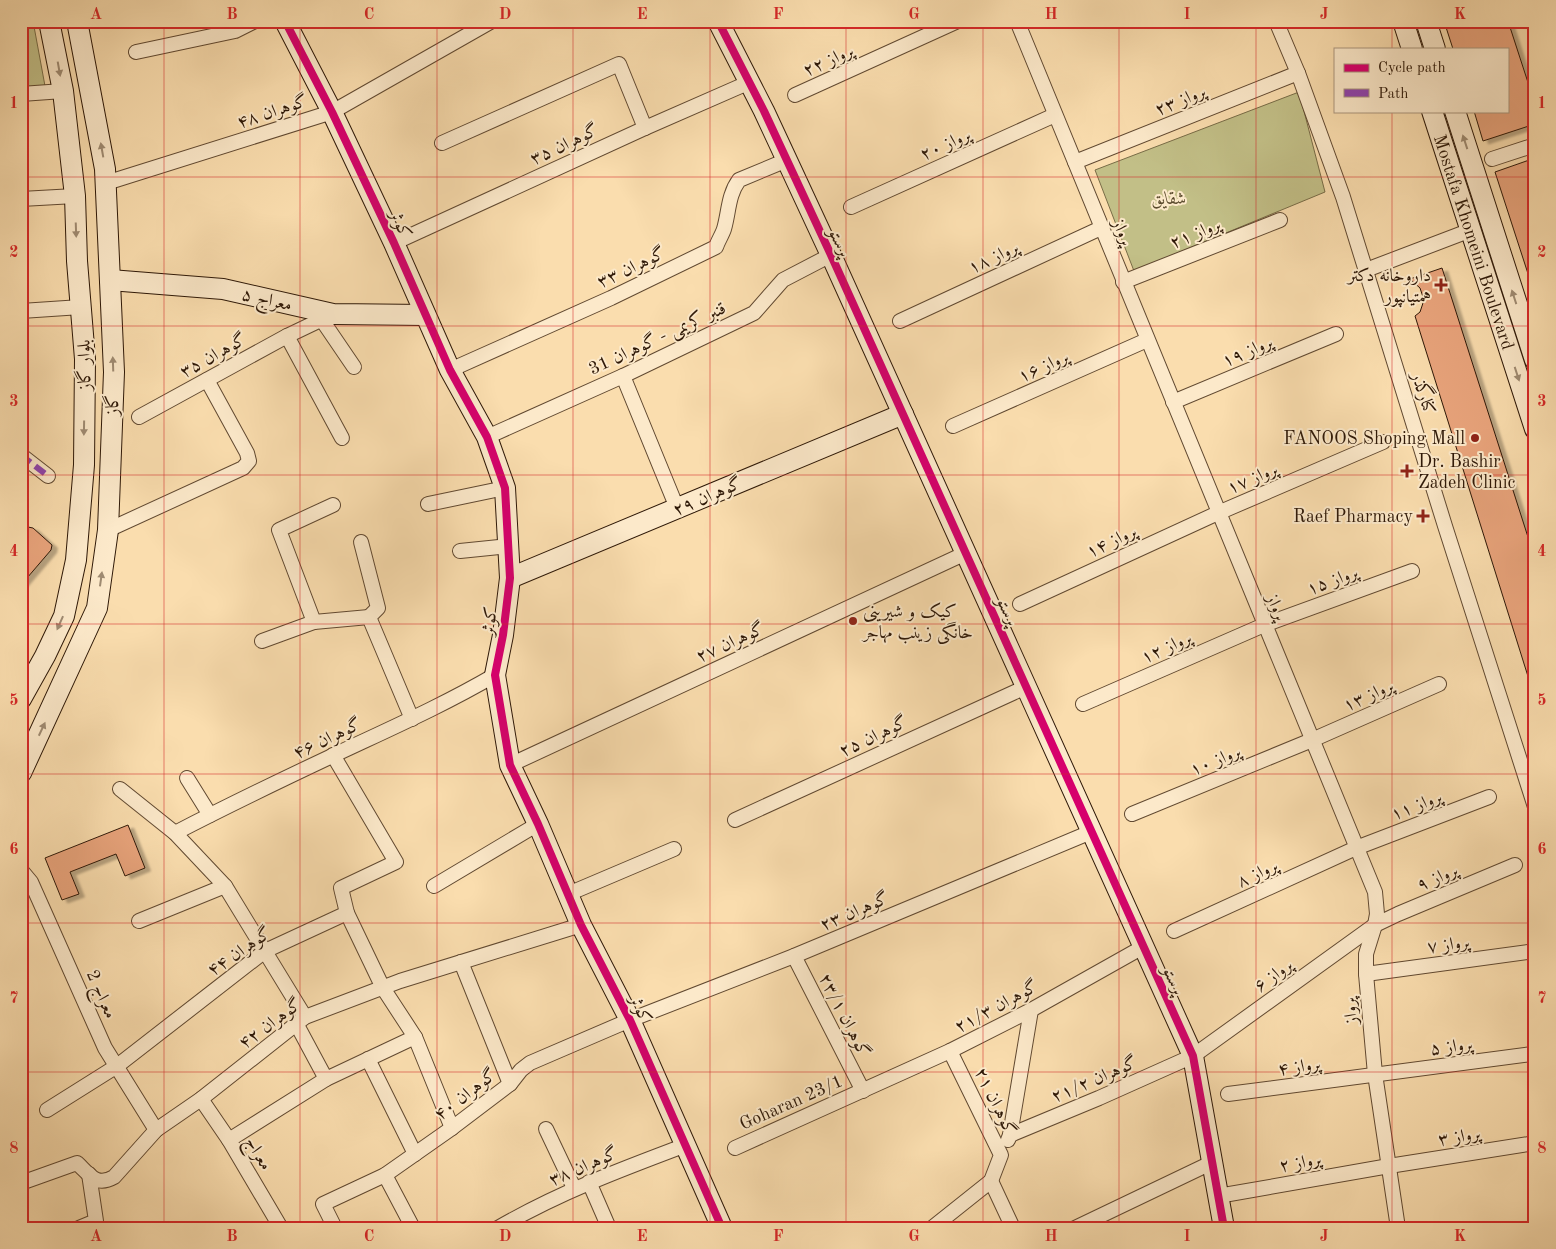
<svg xmlns="http://www.w3.org/2000/svg" width="1556" height="1249" viewBox="0 0 1556 1249" font-family="'Old Standard TT',Amiri,serif">
  <style>
    .green { fill: #c2bf87; stroke: #786c47 }
    .building { fill: #e9a47c; stroke: #2e1807; filter: url(#shadow) }
    .lines { fill: none; stroke-linecap: round; stroke-linejoin: round }
    .street-casing { stroke: #614931; stroke-width: 16 }
    .secondary-casing { stroke: #2e1807; stroke-width: 22 }
    .street { stroke: #fce9ca; stroke-width: 14 }
    .secondary { stroke: #fce9ca; stroke-width: 20 }
    .quiet { stroke: #8e44ad; stroke-width: 6; stroke-dasharray: 12 6; stroke-linecap: butt }
    .cycleway-casing { stroke: #fce9ca; stroke-width: 11 }
    .cycleway { stroke: #d6006c; stroke-width: 8 }
    .oneway { fill: #9f8b72 }
    .grid { fill: none; stroke: #d62828; stroke-width: 1; stroke-opacity: 0.55 }
    .poi-dot { fill: #8f2418; stroke: #fce9ca; stroke-width: 2 }
    .labels { text-anchor: middle; stroke-width: 4; stroke-linejoin: round; paint-order: stroke }
    .street-label { font-size: 18px; fill: #2e1807; stroke: #fce9ca }
    .park-label { font-size: 18px; font-style: italic; fill: #5a4a2d; stroke: #fce9ca }
    .poi-label { font-size: 18px; fill: #2e1807; stroke: #fce9ca; text-anchor: end }
    .neatline { fill: none; stroke: #d62828; stroke-width: 2 }
    .grid-label { font-size: 16px; text-anchor: middle; font-weight: bold; fill: #d62828 }
  </style>
  <defs>
    <filter id="shadow"><feDropShadow dx="5.5" dy="3" stdDeviation="1" flood-color="#0004"/></filter>
  </defs>
  <rect width="100%" height="100%" fill="#faddae"/>
  <filter id="stains"><feTurbulence type="fractalNoise" baseFrequency=".004" numOctaves="4"/><feColorMatrix values="0 0 0 0 .2 0 0 0 0 .09 0 0 0 0 .02 0 0 0 .5 -.17"/></filter>
  <radialGradient id="worn" r=".72"><stop offset=".6" stop-color="#630" stop-opacity="0"/><stop offset="1" stop-color="#630" stop-opacity=".3"/></radialGradient>
  <g class="green">
    <path d="M21,21H33L45,86L21,87Z"/>
    <path d="M1299,92L1325,192L1134,271L1095,170Z"/>
  </g>
  <g class="building">
    <path d="M1444,21H1508L1535,104V124L1483,141L1474,111H1507V49H1453Z"/>
    <path d="M1535,158V286H1532L1495,172Z"/>
    <path d="M1442,268L1535,559V685L1531,686L1415,316L1420,312L1424,300L1420,288L1410,279Z"/>
    <path d="M28,527L33,528L52,545L51,550L21,585V534Z"/>
    <path d="M128,825L145,868L125,876L116,854L70,872L79,894L62,900L45,858Z"/>
  </g>
  <g class="lines">
    <defs>
      <g id="street">
        <path d="M1017,21L1375,892L1377,914L1375,925L1366,954V974L1375,1074L1398,1228"/>
        <path d="M1276,21L1298,73L1343,197L1445,526L1535,807"/>
        <path d="M136,52L235,31L255,21"/>
        <path d="M21,94L63,91"/>
        <path d="M795,95L958,21"/>
        <path d="M442,143L619,64L645,128"/>
        <path d="M1492,159L1535,145"/>
        <path d="M1075,162L1298,73"/>
        <path d="M106,183L332,112L492,21"/>
        <path d="M21,199L75,196"/>
        <path d="M851,207L1055,115"/>
        <path d="M394,243L645,128L750,82"/>
        <path d="M1366,270L1471,230"/>
        <path d="M1123,282L1280,220"/>
        <path d="M21,311L81,307"/>
        <path d="M322,320L354,367"/>
        <path d="M900,321L1101,228"/>
        <path d="M287,336L342,438"/>
        <path d="M450,370L611,298L716,247C718,241 722,235 724,229C729,212 728,195 739,180L787,160"/>
        <path d="M623,376L677,508"/>
        <path d="M1173,402L1336,334"/>
        <path d="M139,417L287,336L333,314"/>
        <path d="M953,426L1147,340"/>
        <path d="M487,437L623,376L754,313L783,280L831,255"/>
        <path d="M21,455L48,476"/>
        <path d="M428,504L505,488"/>
        <path d="M108,530L243,468L249,461L247,453L207,380"/>
        <path d="M361,542L378,608L369,617L412,719"/>
        <path d="M460,551L509,546"/>
        <path d="M1020,604L1218,513L1383,442"/>
        <path d="M314,622L279,530L333,505"/>
        <path d="M262,641L314,622L369,617"/>
        <path d="M1083,704L1264,625L1412,571"/>
        <path d="M510,765L966,553"/>
        <path d="M187,778L210,815"/>
        <path d="M120,789L175,833L225,886L305,1017"/>
        <path d="M1132,814L1312,740L1439,684"/>
        <path d="M735,820L1026,687"/>
        <path d="M175,833C227,806 279,781 332,756C387,730 442,706 495,675"/>
        <path d="M21,870L31,882L105,1048L156,1130"/>
        <path d="M434,886L538,824"/>
        <path d="M568,894L674,849"/>
        <path d="M139,921L225,886"/>
        <path d="M1174,931L1356,848L1489,797"/>
        <path d="M794,956L863,1091"/>
        <path d="M461,962L510,1084"/>
        <path d="M1366,974L1535,951"/>
        <path d="M415,1037L452,1128"/>
        <path d="M368,1059L415,1154"/>
        <path d="M326,1079L415,1037L383,988L347,913"/>
        <path d="M1228,1094L1532,1054"/>
        <path d="M201,1099L229,1140L281,1228"/>
        <path d="M47,1110L117,1066L265,951L347,913L341,888L396,862L333,755"/>
        <path d="M546,1129L574,1188"/>
        <path d="M1010,1135L1099,1098L1193,1056L1375,925L1398,914L1515,865"/>
        <path d="M229,1140L326,1079L297,1025"/>
        <path d="M1008,1140L1010,1135L1031,1010"/>
        <path d="M735,1148L950,1051L1031,1010L1143,947"/>
        <path d="M385,1175L413,1228"/>
        <path d="M991,1181L1013,1228"/>
        <path d="M589,1182L609,1228"/>
        <path d="M21,1183L77,1163C90,1175 96,1187 114,1177L156,1130L201,1099L305,1017L400,981L581,925"/>
        <path d="M1218,1196L1389,1166L1535,1143"/>
        <path d="M79,1228L96,1221L89,1174"/>
        <path d="M335,1228L323,1204L385,1175L452,1128L510,1084L521,1070L530,1063L630,1020L794,956L1091,832"/>
        <path d="M498,1228C558,1193 622,1169 686,1145"/>
        <path d="M932,1228L991,1181L1001,1155L950,1051"/>
        <path d="M1075,1228L1213,1162"/>
      </g>
      <g id="secondary">
        <path d="M285,21L332,112L394,243L450,370L487,437L505,488L510,578L503,635L495,675L510,765L538,824L581,925L630,1020L722,1228"/>
        <path d="M718,21L764,111L831,255L1193,1056L1224,1228"/>
        <path d="M1403,21L1412,49"/>
        <path d="M1426,21L1435,49"/>
        <path d="M1432,111L1535,429"/>
        <path d="M1455,111L1535,360"/>
        <path d="M110,280L223,289L333,314L425,315"/>
        <path d="M510,578L903,414"/>
        <path d="M21,699L45,656L64,616L76,560L84,465L85,359L77,261L75,196L63,91L49,21"/>
        <path d="M21,773L97,608L108,530L114,372L105,169L77,21"/>
      </g>
    </defs>
    <use href="#street" class="street-casing"/>
    <use href="#secondary" class="secondary-casing"/>
    <use href="#street" class="street"/>
    <use href="#secondary" class="secondary"/>
    <path class="quiet" d="M21,455L48,476"/>
    <defs>
      <g id="cycleway">
        <path d="M285,21L332,112L394,243L450,370L487,437L505,488L510,578L503,635L495,675L510,765L538,824L581,925L630,1020L722,1228"/>
        <path d="M718,21L764,111L831,255L1193,1056L1224,1228"/>
      </g>
    </defs>
    <use href="#cycleway" class="cycleway-casing"/>
    <use href="#cycleway" class="cycleway"/>
  </g>
  <defs><path id="oneway-solid" d="M-6-.8H1V-3.2L6.5 0L1 3.2V.8H-6Z" transform="scale(1.25)"/></defs>
  <g class="oneway">
    <use href="#oneway-solid" transform="translate(59 69) rotate(80)"/>
    <use href="#oneway-solid" transform="translate(1465 142) rotate(-108)"/>
    <use href="#oneway-solid" transform="translate(102 150) rotate(-100)"/>
    <use href="#oneway-solid" transform="translate(76 230) rotate(88)"/>
    <use href="#oneway-solid" transform="translate(1514 297) rotate(-108)"/>
    <use href="#oneway-solid" transform="translate(113 364) rotate(-92)"/>
    <use href="#oneway-solid" transform="translate(1517 374) rotate(72)"/>
    <use href="#oneway-solid" transform="translate(84 428) rotate(91)"/>
    <use href="#oneway-solid" transform="translate(101 579) rotate(-82)"/>
    <use href="#oneway-solid" transform="translate(60 623) rotate(114)"/>
    <use href="#oneway-solid" transform="translate(42 729) rotate(-65)"/>
  </g>
  <path class="grid" d="M164,21V1228M300,21V1228M437,21V1228M573,21V1228M710,21V1228M846,21V1228M983,21V1228M1119,21V1228M1256,21V1228M1392,21V49M1392,111V1228M21,177H1535M21,326H1535M21,475H1535M21,624H1535M21,774H1535M21,923H1535M21,1072H1535"/>
  <g class="poi-dot">
    <path d="M1438.5 277.5h5v5h5v5h-5v5h-5v-5h-5v-5h5z"/>
    <circle cx="1475" cy="438" r="5"/>
    <path d="M1404.5 463.5h5v5h5v5h-5v5h-5v-5h-5v-5h5z"/>
    <path d="M1420.5 508.5h5v5h5v5h-5v5h-5v-5h-5v-5h5z"/>
    <circle cx="853" cy="621" r="5"/>
  </g>
  <g class="labels">
    <g class="street-label">
      <text transform="translate(828 60) rotate(-24)" y="6">پرواز ۲۲</text>
      <text transform="translate(1180 100) rotate(-22)" y="6">پرواز ۲۳</text>
      <text transform="translate(272 111) rotate(-18)" y="6">گوهران ۴۸</text>
      <text transform="translate(564 144) rotate(-25)" y="6">گوهران ۳۵</text>
      <text transform="translate(945 144) rotate(-24)" y="6">پرواز ۲۰</text>
      <text transform="translate(401 224) rotate(65)" y="6">کوثر</text>
      <text transform="translate(1123 232) rotate(68)" y="6">پرواز</text>
      <text transform="translate(1195 233) rotate(-22)" y="6">پرواز ۲۱</text>
      <text transform="translate(840 242) rotate(65)" y="6">پرستو</text>
      <text transform="translate(1474 242) rotate(72)" y="6">Mostafa Khomeini Boulevard</text>
      <text transform="translate(993 257) rotate(-25)" y="6">پرواز ۱۸</text>
      <text transform="translate(631 267) rotate(-25)" y="6">گوهران ۳۳</text>
      <text transform="translate(267 299) rotate(13)" y="6">معراج ۵</text>
      <text transform="translate(657 338) rotate(-25)" y="6">قنبر کریمی - گوهران 31</text>
      <text transform="translate(1247 351) rotate(-23)" y="6">پرواز ۱۹</text>
      <text transform="translate(213 355) rotate(-29)" y="6">گوهران ۳۵</text>
      <text transform="translate(84 365) rotate(-91)" y="6">بلوار گاز</text>
      <text transform="translate(1043 366) rotate(-24)" y="6">پرواز ۱۶</text>
      <text transform="translate(1424 393) rotate(73)" y="6">کنارگذر</text>
      <text transform="translate(112 405) rotate(-88)" y="6">گاز</text>
      <text transform="translate(1252 478) rotate(-23)" y="6">پرواز ۱۷</text>
      <text transform="translate(707 496) rotate(-23)" y="6">گوهران ۲۹</text>
      <text transform="translate(1111 541) rotate(-25)" y="6">پرواز ۱۴</text>
      <text transform="translate(1332 580) rotate(-20)" y="6">پرواز ۱۵</text>
      <text transform="translate(1277 607) rotate(68)" y="6">پرواز</text>
      <text transform="translate(1008 611) rotate(66)" y="6">پرستو</text>
      <text transform="translate(489 621) rotate(-82)" y="6">کوثر</text>
      <text transform="translate(730 642) rotate(-24)" y="6">گوهران ۲۷</text>
      <text transform="translate(1166 647) rotate(-24)" y="6">پرواز ۱۲</text>
      <text transform="translate(1368 695) rotate(-24)" y="6">پرواز ۱۳</text>
      <text transform="translate(873 736) rotate(-25)" y="6">گوهران ۲۵</text>
      <text transform="translate(327 738) rotate(-25)" y="6">گوهران ۴۶</text>
      <text transform="translate(1215 760) rotate(-22)" y="6">پرواز ۱۰</text>
      <text transform="translate(1416 805) rotate(-21)" y="6">پرواز ۱۱</text>
      <text transform="translate(1257 873) rotate(-25)" y="6">پرواز ۸</text>
      <text transform="translate(1437 877) rotate(-23)" y="6">پرواز ۹</text>
      <text transform="translate(854 911) rotate(-23)" y="6">گوهران ۲۳</text>
      <text transform="translate(1448 944) rotate(-7)" y="6">پرواز ۷</text>
      <text transform="translate(239 951) rotate(-34)" y="6">گوهران ۴۴</text>
      <text transform="translate(1273 975) rotate(-36)" y="6">پرواز ۶</text>
      <text transform="translate(1174 980) rotate(66)" y="6">پرستو</text>
      <text transform="translate(102 994) rotate(66)" y="6">معراج 2</text>
      <text transform="translate(996 1006) rotate(-28)" y="6">گوهران ۲۱/۳</text>
      <text transform="translate(641 1009) rotate(64)" y="6">کوثر</text>
      <text transform="translate(1350 1011) rotate(-95)" y="6">پرواز</text>
      <text transform="translate(845 1015) rotate(63)" y="6">گوهران ۲۳/۱</text>
      <text transform="translate(270 1023) rotate(-36)" y="6">گوهران ۴۲</text>
      <text transform="translate(1451 1046) rotate(-7)" y="6">پرواز ۵</text>
      <text transform="translate(1299 1066) rotate(-8)" y="6">پرواز ۴</text>
      <text transform="translate(1094 1079) rotate(-23)" y="6">گوهران ۲۱/۲</text>
      <text transform="translate(465 1094) rotate(-37)" y="6">گوهران ۴۰</text>
      <text transform="translate(996 1101) rotate(64)" y="6">گوهران ۲۱</text>
      <text transform="translate(791 1102) rotate(-24)" y="6">Goharan 23/1</text>
      <text transform="translate(1459 1136) rotate(-9)" y="6">پرواز ۳</text>
      <text transform="translate(259 1153) rotate(59)" y="6">معراج</text>
      <text transform="translate(1300 1162) rotate(-10)" y="6">پرواز ۲</text>
      <text transform="translate(583 1166) rotate(-23)" y="6">گوهران ۳۸</text>
    </g>
    <g class="park-label">
      <text x="1169" y="204">شقایق</text>
    </g>
    <g class="poi-label">
      <text x="1431" y="281">داروخانه دکتر<tspan x="1431" dy="21">همتیانپور</tspan></text>
      <text x="1465" y="444">FANOOS Shoping Mall</text>
      <text x="1418" y="467" text-anchor="start">Dr. Bashir<tspan x="1418" dy="21">Zadeh Clinic</tspan></text>
      <text x="1413" y="522">Raef Pharmacy</text>
      <text x="863" y="617" text-anchor="start">کیک و شیرینی<tspan x="863" dy="21">خانگی زینب مهاجر</tspan></text>
    </g>
  </g>
  <rect width="1556" height="1249" fill="none" stroke="#faddae" stroke-width="55"/>
  <rect x="1334" y="48" width="175" height="65" fill="#fce9ca" stroke="#aa957c"/>
  <rect x="1344" y="64" width="25" height="8" fill="#d6006c" stroke="#aa957c"/>
  <text x="1378" y="72" font-size="15" fill="#2e1807">Cycle path</text>
  <rect x="1344" y="89" width="25" height="8" fill="#8e44ad" stroke="#aa957c"/>
  <text x="1378" y="98" font-size="15" fill="#2e1807">Path</text>
  <rect x="28" y="28" width="1500" height="1194" class="neatline"/>
  <g class="grid-label">
    <text x="96" y="19">A</text>
    <text x="232" y="19">B</text>
    <text x="369" y="19">C</text>
    <text x="505" y="19">D</text>
    <text x="642" y="19">E</text>
    <text x="778" y="19">F</text>
    <text x="914" y="19">G</text>
    <text x="1051" y="19">H</text>
    <text x="1187" y="19">I</text>
    <text x="1324" y="19">J</text>
    <text x="1460" y="19">K</text>
    <text x="14" y="108">1</text>
    <text x="1542" y="108">1</text>
    <text x="14" y="257">2</text>
    <text x="1542" y="257">2</text>
    <text x="14" y="406">3</text>
    <text x="1542" y="406">3</text>
    <text x="14" y="556">4</text>
    <text x="1542" y="556">4</text>
    <text x="14" y="705">5</text>
    <text x="1542" y="705">5</text>
    <text x="14" y="854">6</text>
    <text x="1542" y="854">6</text>
    <text x="14" y="1003">7</text>
    <text x="1542" y="1003">7</text>
    <text x="14" y="1153">8</text>
    <text x="1542" y="1153">8</text>
    <text x="96" y="1241">A</text>
    <text x="232" y="1241">B</text>
    <text x="369" y="1241">C</text>
    <text x="505" y="1241">D</text>
    <text x="642" y="1241">E</text>
    <text x="778" y="1241">F</text>
    <text x="914" y="1241">G</text>
    <text x="1051" y="1241">H</text>
    <text x="1187" y="1241">I</text>
    <text x="1324" y="1241">J</text>
    <text x="1460" y="1241">K</text>
  </g>
  <rect width="100%" height="100%" filter="url(#stains)"/>
  <rect width="100%" height="100%" fill="url(#worn)"/>
</svg>
